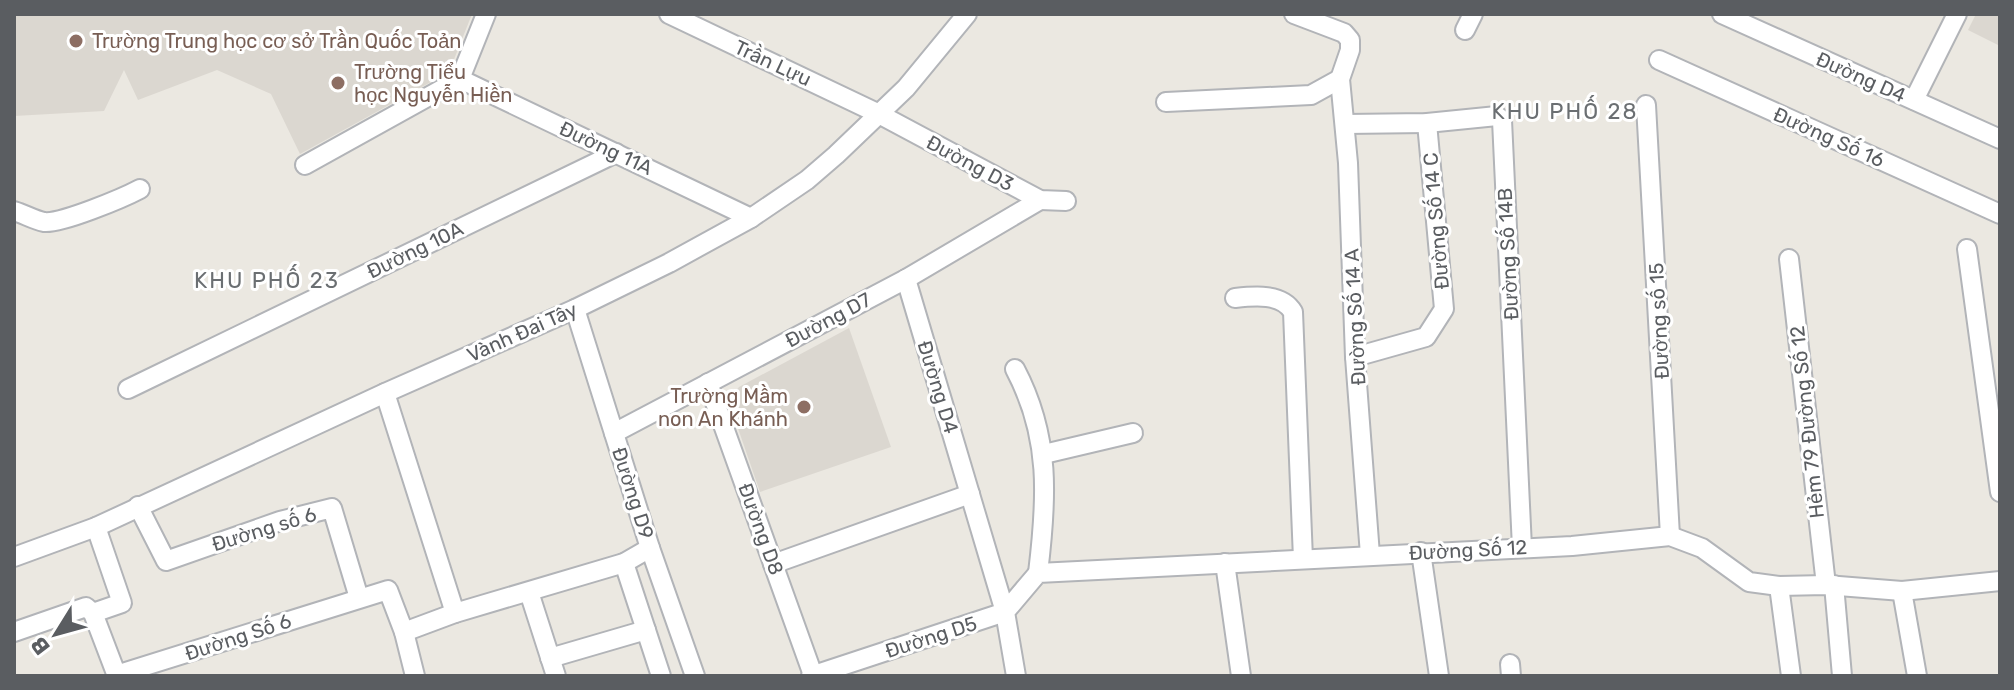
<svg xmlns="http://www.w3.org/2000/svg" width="2014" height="690" viewBox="0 0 2014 690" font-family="Rubik,sans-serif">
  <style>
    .education { fill: #dbd7d0 }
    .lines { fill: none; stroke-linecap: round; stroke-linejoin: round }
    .minor-casing { stroke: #b2b4b8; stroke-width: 22 }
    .minor { stroke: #fff; stroke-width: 18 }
    .education-dot { fill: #8d6e63; stroke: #fff; stroke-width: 3 }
    .labels { text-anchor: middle; stroke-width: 6; stroke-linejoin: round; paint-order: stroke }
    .education-label { font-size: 20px; fill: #785e54; stroke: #fff; text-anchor: start }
    .street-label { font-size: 20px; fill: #5a5d61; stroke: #fff }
    .neighbourhood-label { font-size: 22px; letter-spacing: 2px; fill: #6b6f72; stroke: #fff }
  </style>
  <rect width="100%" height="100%" fill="#ebe8e1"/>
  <g class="education">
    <path d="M14,14H472L449,72L300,154L271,94L217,70L138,100L124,70L104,111L14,116Z"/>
    <path d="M1976,14H2000V46L1968,30Z"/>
    <path d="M849,328L891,447L760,492L732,411L734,393L739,387Z"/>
  </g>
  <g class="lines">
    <defs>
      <g id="minor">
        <path d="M669,14L877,113L1040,200L1066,201"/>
        <path d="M1294,14L1344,33L1350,40V50L1340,79L1348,163L1355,357L1370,555"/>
        <path d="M1722,14L2000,139"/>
        <path d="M1465,30L1473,14"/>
        <path d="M1659,60L2000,214"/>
        <path d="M460,79L751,218"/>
        <path d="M1914,100L1957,14"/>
        <path d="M1166,102L1311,95L1340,79"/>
        <path d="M1646,105L1670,536"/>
        <path d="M1345,124L1427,123L1497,116L1502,120L1522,548"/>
        <path d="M305,165L460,79L486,14"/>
        <path d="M14,211C24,214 34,220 44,222C61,224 123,198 140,189"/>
        <path d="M1967,249L2000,492"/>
        <path d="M1789,259L1826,585"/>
        <path d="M1235,298C1254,296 1282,293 1293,312L1303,559"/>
        <path d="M575,309L650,548L695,676"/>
        <path d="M1355,357L1426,337L1444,309L1427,123"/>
        <path d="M1015,369C1051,437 1047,499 1038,573"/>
        <path d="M708,383L813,675"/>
        <path d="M128,389L616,153"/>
        <path d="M385,393L455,613"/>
        <path d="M614,433L906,279L1040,200"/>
        <path d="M1044,454L1133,433"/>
        <path d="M138,506L166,561L280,521L332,508L359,598"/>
        <path d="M1421,552L1439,676"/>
        <path d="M14,557L96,527L385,393L575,309L669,263L751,218L807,180L836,155L906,88L967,14"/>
        <path d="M624,563L661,676"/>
        <path d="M1225,563L1241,676"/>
        <path d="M773,564L970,494"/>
        <path d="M1834,585L1842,676"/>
        <path d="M1779,586L1791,676"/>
        <path d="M1902,591L1917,676"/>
        <path d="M529,592L556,676"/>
        <path d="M93,613L122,603L96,527"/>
        <path d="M14,632L86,607L93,613L117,676"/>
        <path d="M404,632L455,613L624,563L650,548"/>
        <path d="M550,658L646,630"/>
        <path d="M1510,664L1511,676"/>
        <path d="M116,675L388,590L404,632L415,676"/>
        <path d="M811,676L1005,612L906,279"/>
        <path d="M1016,676L1005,612L1038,573L1572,546L1670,536L1702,548L1749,582L1779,586L1826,585L1902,591L2000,581"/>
      </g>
    </defs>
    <use href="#minor" class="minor-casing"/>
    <use href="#minor" class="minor"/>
  </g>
  <g class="education-dot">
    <circle cx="76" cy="41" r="8"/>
    <circle cx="338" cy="83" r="8"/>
    <circle cx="804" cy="407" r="8"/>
  </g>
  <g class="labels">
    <g class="education-label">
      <text x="92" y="48">Trường Trung học cơ sở Trần Quốc Toản</text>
      <text x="354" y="79">Trường Tiểu<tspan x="354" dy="23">học Nguyễn Hiền</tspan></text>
      <text x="788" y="403" text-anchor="end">Trường Mầm<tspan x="788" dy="23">non An Khánh</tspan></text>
    </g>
    <g class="street-label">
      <text transform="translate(773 63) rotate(25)" y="7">Trần Lựu</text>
      <text transform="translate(1861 77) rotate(24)" y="7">Đường D4</text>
      <text transform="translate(1829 137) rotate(24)" y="7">Đường Số 16</text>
      <text transform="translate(606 148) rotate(25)" y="7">Đường 11A</text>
      <text transform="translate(970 163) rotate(28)" y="7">Đường D3</text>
      <text transform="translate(1436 221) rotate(-95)" y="7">Đường Số 14 C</text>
      <text transform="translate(415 250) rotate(-26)" y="7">Đường 10A</text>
      <text transform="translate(1508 254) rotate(-93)" y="7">Đường Số 14B</text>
      <text transform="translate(1355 317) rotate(-93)" y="7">Đường Số 14 A</text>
      <text transform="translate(828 320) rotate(-28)" y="7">Đường D7</text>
      <text transform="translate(1659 321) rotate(-93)" y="7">Đường số 15</text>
      <text transform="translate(522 332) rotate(-24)" y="7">Vành Đai Tây</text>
      <text transform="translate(938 387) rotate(73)" y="7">Đường D4</text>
      <text transform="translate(1807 422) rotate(-96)" y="7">Hẻm 79 Đường Số 12</text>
      <text transform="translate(633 493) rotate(72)" y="7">Đường D9</text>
      <text transform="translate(264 529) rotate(-17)" y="7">Đường số 6</text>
      <text transform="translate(761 529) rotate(70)" y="7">Đường D8</text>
      <text transform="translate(1468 550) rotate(-3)" y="7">Đường Số 12</text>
      <text transform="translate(238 637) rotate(-18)" y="7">Đường Số 6</text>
      <text transform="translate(931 637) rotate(-18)" y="7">Đường D5</text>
    </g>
    <g class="neighbourhood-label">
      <text x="1565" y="119">KHU PHỐ 28</text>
      <text x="267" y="288">KHU PHỐ 23</text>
    </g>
  </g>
  <rect width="2014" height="690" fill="none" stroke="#5a5d61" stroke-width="32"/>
  <g transform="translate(56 634) rotate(233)" stroke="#ffffff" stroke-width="6" paint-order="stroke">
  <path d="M0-6L14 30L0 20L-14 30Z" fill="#5a5d61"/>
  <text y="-12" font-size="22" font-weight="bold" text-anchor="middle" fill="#5a5d61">B</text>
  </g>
</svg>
